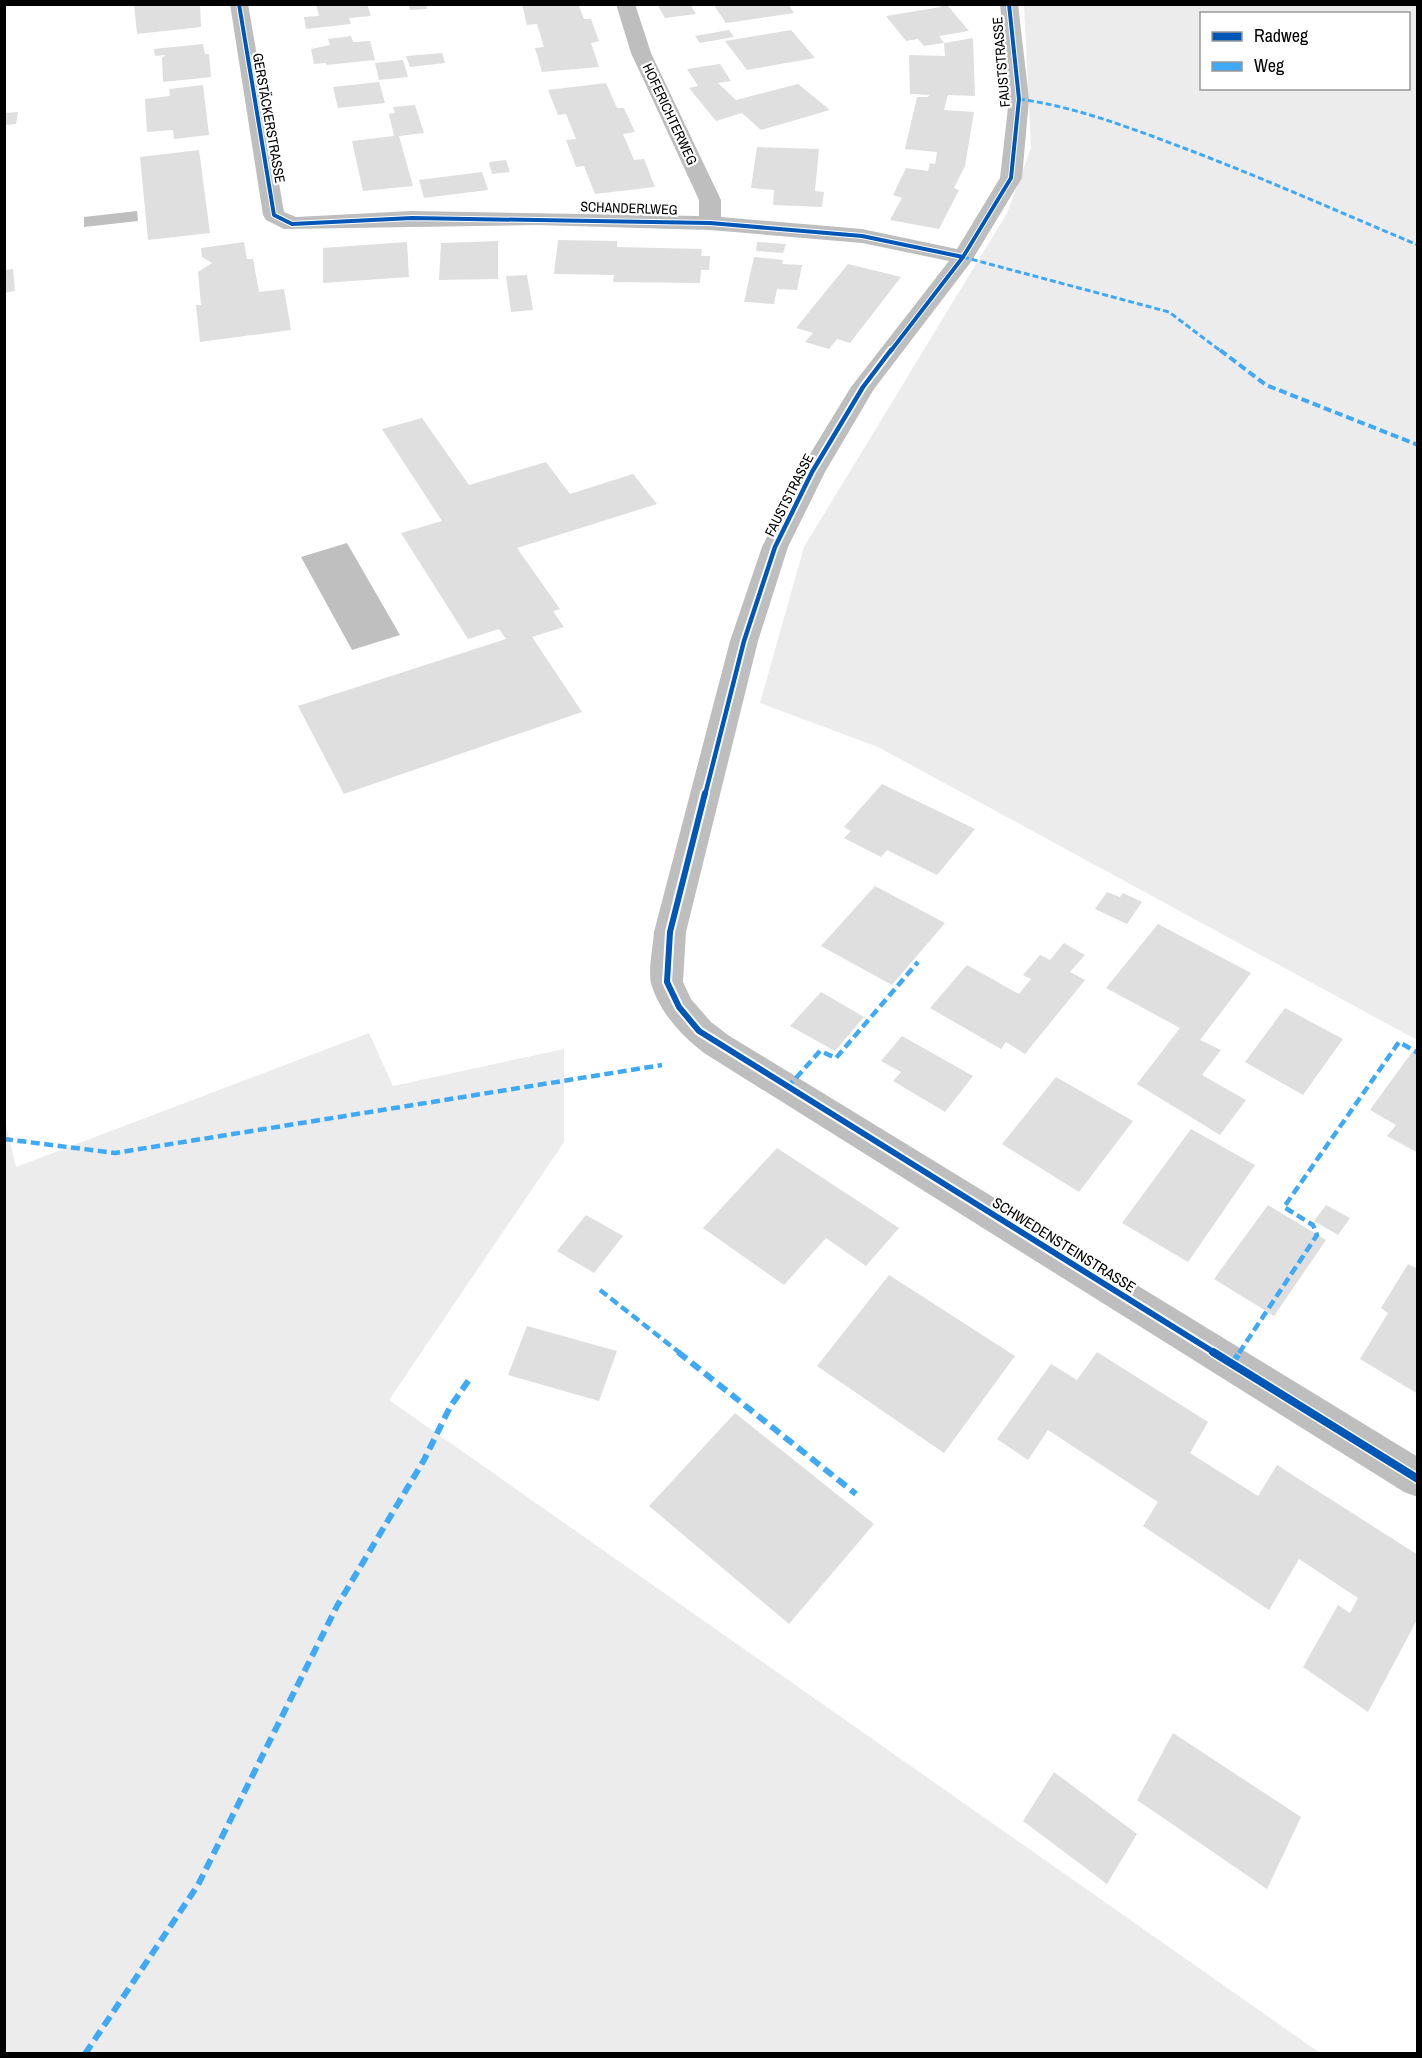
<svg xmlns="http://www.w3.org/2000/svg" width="1422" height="2058" viewBox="0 0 1422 2058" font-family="'Archivo Narrow',sans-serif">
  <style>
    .green { fill: #ececec; fill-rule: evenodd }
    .water { fill: #bfbfbf }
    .building { fill: #dfdfdf }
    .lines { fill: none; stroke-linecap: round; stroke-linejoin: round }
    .minor { fill: #bebebe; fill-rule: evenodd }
    .quiet-far3 { stroke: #3fa9f5; stroke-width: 3; stroke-dasharray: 6 3; stroke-linecap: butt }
    .quiet-far2 { stroke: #3fa9f5; stroke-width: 4; stroke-dasharray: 8 4; stroke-linecap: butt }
    .quiet-far1 { stroke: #3fa9f5; stroke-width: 4.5; stroke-dasharray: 9 4.5; stroke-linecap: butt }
    .quiet { stroke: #3fa9f5; stroke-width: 6; stroke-dasharray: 11 6; stroke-linecap: butt }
    .cycleway-far3-casing { stroke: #fff; stroke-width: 6 }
    .cycleway-far2-casing { stroke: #fff; stroke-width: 8 }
    .cycleway-far1-casing { stroke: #fff; stroke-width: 10 }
    .cycleway-casing { stroke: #fff; stroke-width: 11 }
    .cycleway-far3 { stroke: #0057b8; stroke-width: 4 }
    .cycleway-far2 { stroke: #0057b8; stroke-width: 4.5 }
    .cycleway-far1 { stroke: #0057b8; stroke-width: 6 }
    .cycleway { stroke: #0057b8; stroke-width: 8 }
    .labels { text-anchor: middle; stroke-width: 4.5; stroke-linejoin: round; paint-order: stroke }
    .far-street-label { font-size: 14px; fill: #000; stroke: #fff }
    .street-label { font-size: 15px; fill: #000; stroke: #fff }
  </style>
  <rect width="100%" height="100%" fill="#fff"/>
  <g class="green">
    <path d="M1024,5H1417V1040L878,747L760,703L804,547L1007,213L1031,148ZM1202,14H1408V88H1202Z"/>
    <path d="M369,1033L393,1086L564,1049V1142L389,1400L1320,2053H5V1121L16,1167Z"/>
  </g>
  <g class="water">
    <path d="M137,211L138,221L84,227V217Z"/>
    <path d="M347,543L400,635L352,650L301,557Z"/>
  </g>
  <g class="building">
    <path d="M134,4H200L201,27L137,34Z"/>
    <path d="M316,4H367L371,16L349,18L351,24L306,29L304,17L319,16Z"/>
    <path d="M408,4H426L427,9L410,10Z"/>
    <path d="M522,4H578L584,19H591L599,41L591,43L599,67L542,72L535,48L544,47L537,24L527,25Z"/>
    <path d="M657,4H690L696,14L665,18Z"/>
    <path d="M713,4H788L794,13L726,23Z"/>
    <path d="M939,4H952L948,6L969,31L939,36L944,43L924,46L918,39L906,41L886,16L941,7Z"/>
    <path d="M729,30L734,37L700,43L695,36Z"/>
    <path d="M791,30L815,58L747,70L725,41Z"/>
    <path d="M351,36L353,42L370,41L375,60L327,65L326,63L314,64L311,49L330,45L328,39Z"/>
    <path d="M973,38L975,96L948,95L944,110L974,112L965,166L954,188L959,190L939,229L890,220L902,198L893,195L906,168L928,171L930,163L935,164L937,152L905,149L917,97H928L929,95L910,94L909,55L945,56L944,43Z"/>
    <path d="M203,44L205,54H209L211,77L163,82L162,58L165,55L155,56L154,49Z"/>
    <path d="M442,53L445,63L410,67L406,56Z"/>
    <path d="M403,60L408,77L379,80L375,63Z"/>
    <path d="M720,64L731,81L718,83L736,100L798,84L830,110L761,130L742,113L716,121L689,88L698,86L687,69Z"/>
    <path d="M379,82L385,103L338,108L333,87Z"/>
    <path d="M606,83L617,108H624L635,132L623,134L634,160L644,159L655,187L595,194L584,166L576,167L566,140L576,139L566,114L558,115L548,90Z"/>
    <path d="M203,85L209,135L174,139L173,130L147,132L145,99L170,96L169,89Z"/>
    <path d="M415,105L424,133L399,136L413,186L363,191L352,141L394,136L389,114L395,113L393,107Z"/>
    <path d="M18,112L16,124L5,125V113Z"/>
    <path d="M757,147L819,149L815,191L824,192L822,207L773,205L774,190L751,188Z"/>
    <path d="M199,150L210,233L148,240L140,157Z"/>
    <path d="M506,160L510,172L492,174L489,162Z"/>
    <path d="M482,172L488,190L424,198L419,180Z"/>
    <path d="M558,240L617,241V247L702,249L701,256H710L709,270H701L700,283L613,282L614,275L554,274Z"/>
    <path d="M498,241V279L439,280L441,243Z"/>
    <path d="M244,242L247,259H253L259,292L284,289L291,330L200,342L196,305H201L198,272L212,263L202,257L201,248Z"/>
    <path d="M407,242L409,277L323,283V248Z"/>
    <path d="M757,242L786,244L783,253L756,251Z"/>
    <path d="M754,257L783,260L782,264L802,265L797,290L777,289L774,304L744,302Z"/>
    <path d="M848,264L901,277L850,343L837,339L829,349L805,342L813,333L796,328Z"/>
    <path d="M13,269L15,291L4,293V270Z"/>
    <path d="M527,275L533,310L511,312L506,276Z"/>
    <path d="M422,418L469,485L546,462L570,494L633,474L657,504L517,548L560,609L553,611L564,627L532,637L582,712L344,794L298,706L506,639L499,629L468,639L401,533L442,521L382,429Z"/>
    <path d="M882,784L975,829L937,875L887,850L881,857L844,838L851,831L844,827Z"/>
    <path d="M875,886L945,923L892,985L821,946Z"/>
    <path d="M1107,892L1120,897L1123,893L1142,902L1127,924L1095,909Z"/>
    <path d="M1158,924L1251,973L1200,1040L1221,1050L1202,1075L1246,1100L1220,1135L1137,1084L1180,1028L1106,988Z"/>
    <path d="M1064,943L1085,955L1070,972L1085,980L1025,1054L1006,1042L1001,1049L930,1008L967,965L1019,994L1031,979L1023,975L1040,955L1050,960Z"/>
    <path d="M821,992L864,1017L835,1051L790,1026Z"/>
    <path d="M1285,1008L1343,1039L1303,1095L1245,1062Z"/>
    <path d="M902,1036L973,1076L945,1112L893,1081L901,1072L881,1061Z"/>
    <path d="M1412,1052L1418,1055V1153L1387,1136L1396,1125L1370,1110Z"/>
    <path d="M1056,1077L1133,1121L1079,1192L1002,1144Z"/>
    <path d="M1191,1129L1255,1165L1188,1262L1122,1223Z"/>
    <path d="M777,1148L899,1228L866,1266L826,1238L784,1285L703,1228Z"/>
    <path d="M1268,1205L1326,1240L1274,1316L1214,1279Z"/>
    <path d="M1326,1205L1350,1218L1338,1235L1314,1221Z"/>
    <path d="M586,1215L623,1236L594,1273L557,1251Z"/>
    <path d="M1408,1264L1418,1269V1394L1360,1359L1388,1313L1381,1308Z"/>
    <path d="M889,1275L1015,1356L944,1453L817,1366Z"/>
    <path d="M527,1326L617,1351L599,1401L508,1375Z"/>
    <path d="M1097,1352L1208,1422L1190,1453L1258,1496L1277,1465L1418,1555V1618L1368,1712L1303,1667L1338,1605L1350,1613L1358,1598L1299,1559L1269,1610L1143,1526L1158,1502L1048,1430L1028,1460L997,1439L1051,1364L1077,1380Z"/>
    <path d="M735,1413L874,1524L789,1624L649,1506Z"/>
    <path d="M1173,1733L1301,1817L1267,1889L1137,1800Z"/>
    <path d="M1054,1772L1137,1834L1107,1884L1023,1821Z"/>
  </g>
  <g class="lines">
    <path class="minor" d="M230,4H248L284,212L296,217L412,211L699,216V200L631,53L616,4H635L651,53L721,200V217L862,229L957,249L1000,178L1009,99L1000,4H1018L1029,99L1022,178L971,262L874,389L825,472L788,547L758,641L686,932L683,982L691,999L711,1022L728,1035L1418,1457V1497L1404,1492L704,1053C682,1036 659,1012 651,983C648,969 653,947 654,932L730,641L762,547L799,472L851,387L949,261L862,243L710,230L537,225L284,229L266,220L263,215Z"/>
    <g class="quiet-far3">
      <path d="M1019,99C1076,107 1128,127 1181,147C1261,177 1339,212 1418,245"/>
      <path d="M963,257L1169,312L1222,352"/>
    </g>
    <path class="quiet-far2" d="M1220,350L1266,385L1418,445"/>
    <g class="quiet-far1">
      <path d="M787,1088L820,1051L836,1058L918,962"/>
      <path d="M4,1139L115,1153L662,1065"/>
      <path d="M600,1290L680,1353"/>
      <path d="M1239,1353L1317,1235L1313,1225L1284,1207L1399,1042L1418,1053"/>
    </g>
    <g class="quiet">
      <path d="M678,1352L856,1494"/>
      <path d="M1232,1364L1240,1352"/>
      <path d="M85,2054L198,1885L337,1606L424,1460L450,1407L471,1377"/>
    </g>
    <defs>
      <g id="cycleway-far3">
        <path d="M239,4L274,215L292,224L412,218L710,223L862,236L963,257"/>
        <path d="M890,352L963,257L1011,178L1019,99L1009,4"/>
      </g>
      <path id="cycleway-far2" d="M705,795L744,641L775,547L812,472L863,387L891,350"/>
      <path id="cycleway-far1" d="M705,793L670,932L667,982L679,1007L699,1031L1215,1353"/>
      <path id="cycleway" d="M1213,1352L1418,1479"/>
    </defs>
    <use href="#cycleway-far3" class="cycleway-far3-casing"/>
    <use href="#cycleway-far2" class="cycleway-far2-casing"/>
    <use href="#cycleway-far1" class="cycleway-far1-casing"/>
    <use href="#cycleway" class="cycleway-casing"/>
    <use href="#cycleway-far3" class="cycleway-far3"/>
    <use href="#cycleway-far2" class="cycleway-far2"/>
    <use href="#cycleway-far1" class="cycleway-far1"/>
    <use href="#cycleway" class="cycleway"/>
  </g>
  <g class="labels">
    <g class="far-street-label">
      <text transform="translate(1001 62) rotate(-95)" y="5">FAUSTSTRASSE</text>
      <text transform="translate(670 114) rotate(65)" y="5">HOFERICHTERWEG</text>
      <text transform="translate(269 118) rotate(80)" y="5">GERSTÄCKERSTRASSE</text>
      <text transform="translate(629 208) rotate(2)" y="5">SCHANDERLWEG</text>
      <text transform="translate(789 495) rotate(-63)" y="5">FAUSTSTRASSE</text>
    </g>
    <g class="street-label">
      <text transform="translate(1064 1245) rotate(32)" y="5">SCHWEDENSTEINSTRASSE</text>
    </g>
  </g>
  <rect width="1422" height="2058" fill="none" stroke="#000000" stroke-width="12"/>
  <rect x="1200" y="12" width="210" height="78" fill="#ffffff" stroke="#999999" stroke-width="1.5"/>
  <rect x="1212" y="32" width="30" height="9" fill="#0057b8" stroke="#999999" stroke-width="1.5"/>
  <text x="1254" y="42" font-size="18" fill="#000000">Radweg</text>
  <rect x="1212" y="62" width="30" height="9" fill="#3fa9f5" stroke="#999999" stroke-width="1.5"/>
  <text x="1254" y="72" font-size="18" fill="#000000">Weg</text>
</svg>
